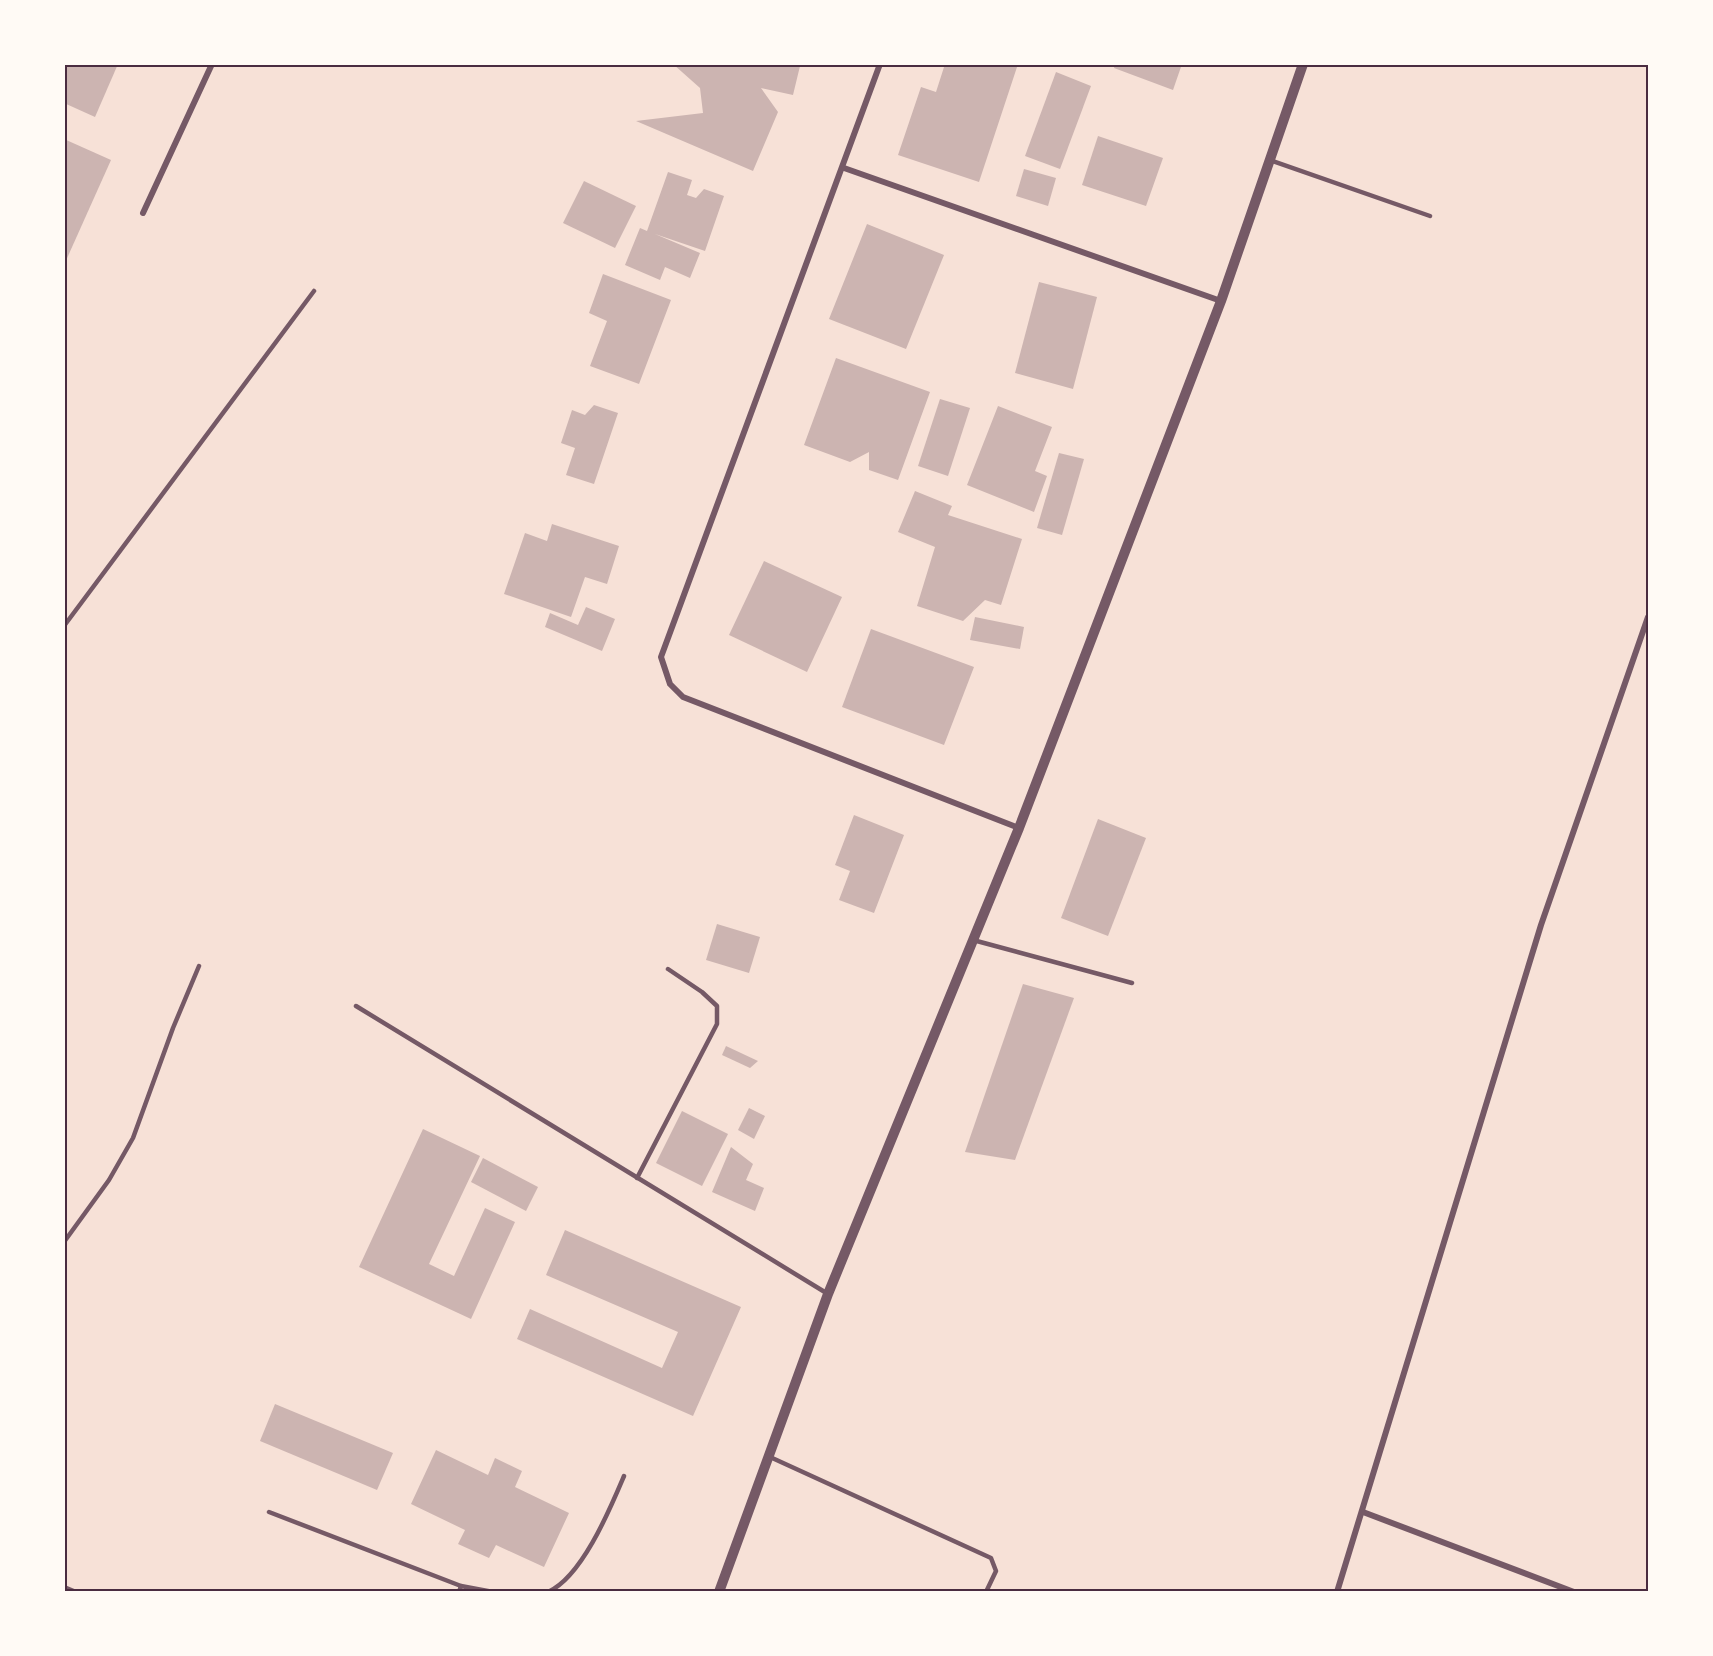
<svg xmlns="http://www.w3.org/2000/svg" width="1713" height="1656" viewBox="0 0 1713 1656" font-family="Lato,sans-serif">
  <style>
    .building { fill: #ccb4b1 }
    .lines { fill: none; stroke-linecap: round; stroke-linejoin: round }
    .service { stroke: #755966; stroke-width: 4.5 }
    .minor { stroke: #755966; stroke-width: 6 }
    .tertiary { stroke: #755966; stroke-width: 10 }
    .neatline { fill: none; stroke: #4a2c40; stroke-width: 2 }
  </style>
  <rect width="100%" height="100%" fill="#f7e1d7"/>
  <g class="building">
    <path d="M66,64H118L95,117L64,103Z"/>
    <path d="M673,64L800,66L793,95L761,88L778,112L753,171L636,121L703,113L700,88Z"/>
    <path d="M945,64H1018L979,182L898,155L921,87L936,92Z"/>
    <path d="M1115,64H1182L1173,90L1114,68Z"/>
    <path d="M1056,72L1091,86L1060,169L1025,156Z"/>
    <path d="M1098,136L1163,158L1146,206L1082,185Z"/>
    <path d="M64,139L111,160L64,265Z"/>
    <path d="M1024,169L1056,178L1048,206L1016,196Z"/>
    <path d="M668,172L692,180L687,195L696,198L704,189L724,196L705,251L655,234L700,253L690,278L665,267L660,280L625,265L640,228L647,231Z"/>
    <path d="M584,181L636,206L615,248L563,223Z"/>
    <path d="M867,224L944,255L906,349L829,319Z"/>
    <path d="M603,274L671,300L639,384L590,366L607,321L589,313Z"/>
    <path d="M1039,282L1097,297L1073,389L1015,373Z"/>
    <path d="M836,358L930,392L898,480L869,470V452L850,462L804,445Z"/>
    <path d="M940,399L970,408L948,476L918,466Z"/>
    <path d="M594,405L618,413L594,484L566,475L575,448L561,443L572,410L585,415Z"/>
    <path d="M998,406L1052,427L1035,471L1047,476L1034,512L967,485Z"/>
    <path d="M1059,453L1084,459L1062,535L1037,528Z"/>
    <path d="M915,491L952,506L948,515L1022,539L1001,605L985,600L963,621L917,606L935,547L898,532Z"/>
    <path d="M552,524L619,546L607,584L585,577L571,617L504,594L525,533L547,541Z"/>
    <path d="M764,561L842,597L807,672L729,635Z"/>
    <path d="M586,607L615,619L602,651L545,627L550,613L578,625Z"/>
    <path d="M975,617L1024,627L1020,649L970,640Z"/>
    <path d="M871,629L974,667L944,745L842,707Z"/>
    <path d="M854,815L904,835L874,913L839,900L850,871L835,865Z"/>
    <path d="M1098,819L1146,838L1108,936L1061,918Z"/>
    <path d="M717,924L760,937L749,973L706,960Z"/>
    <path d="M1023,984L1074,998L1015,1160L965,1152Z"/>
    <path d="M726,1046L758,1061L750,1068L722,1055Z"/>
    <path d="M749,1108L765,1116L754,1139L738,1130Z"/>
    <path d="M682,1111L728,1134L702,1186L656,1163Z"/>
    <path d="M423,1129L480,1156L429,1264L454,1276L485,1208L515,1222L471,1319L359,1267Z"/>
    <path d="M731,1147L753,1164L746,1180L764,1188L755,1211L712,1192Z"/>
    <path d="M483,1158L538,1187L526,1211L471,1182Z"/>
    <path d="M565,1230L741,1307L693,1416L517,1339L530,1309L662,1368L678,1332L546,1275Z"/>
    <path d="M275,1404L393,1453L377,1490L260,1441Z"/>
    <path d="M436,1450L488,1475L495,1458L522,1471L515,1487L569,1513L544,1567L496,1545L489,1558L458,1544L465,1530L411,1504Z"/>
  </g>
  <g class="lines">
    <g class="service">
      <path d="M1270,160L1430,216"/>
      <path d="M64,626L314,291"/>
      <path d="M973,940L1132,983"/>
      <path d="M356,1006L828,1294"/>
      <path d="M637,1178L717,1024V1006L702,992L668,969"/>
      <path d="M64,1242L109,1180L133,1138L173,1028L199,966"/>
      <path d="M770,1457L991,1558L996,1571L986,1592"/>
      <path d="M269,1512L461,1586L459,1592"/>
      <path d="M461,1586L493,1592"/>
      <path d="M64,1587L76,1592"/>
      <path d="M548,1592C582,1577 610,1509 624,1476"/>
    </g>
    <g class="minor">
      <path d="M880,64L661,657L670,684L683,697L1019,828"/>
      <path d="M844,168L1221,301"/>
      <path d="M143,213L212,64"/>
      <path d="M1363,1512L1574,1592"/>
      <path d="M1337,1592L1541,925L1648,617"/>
    </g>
    <path class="tertiary" d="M719,1592L828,1294L1019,828L1221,301L1303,64"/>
  </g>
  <rect width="1713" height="1656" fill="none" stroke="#fffaf5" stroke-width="132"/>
  <rect x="66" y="66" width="1581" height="1524" class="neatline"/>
</svg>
